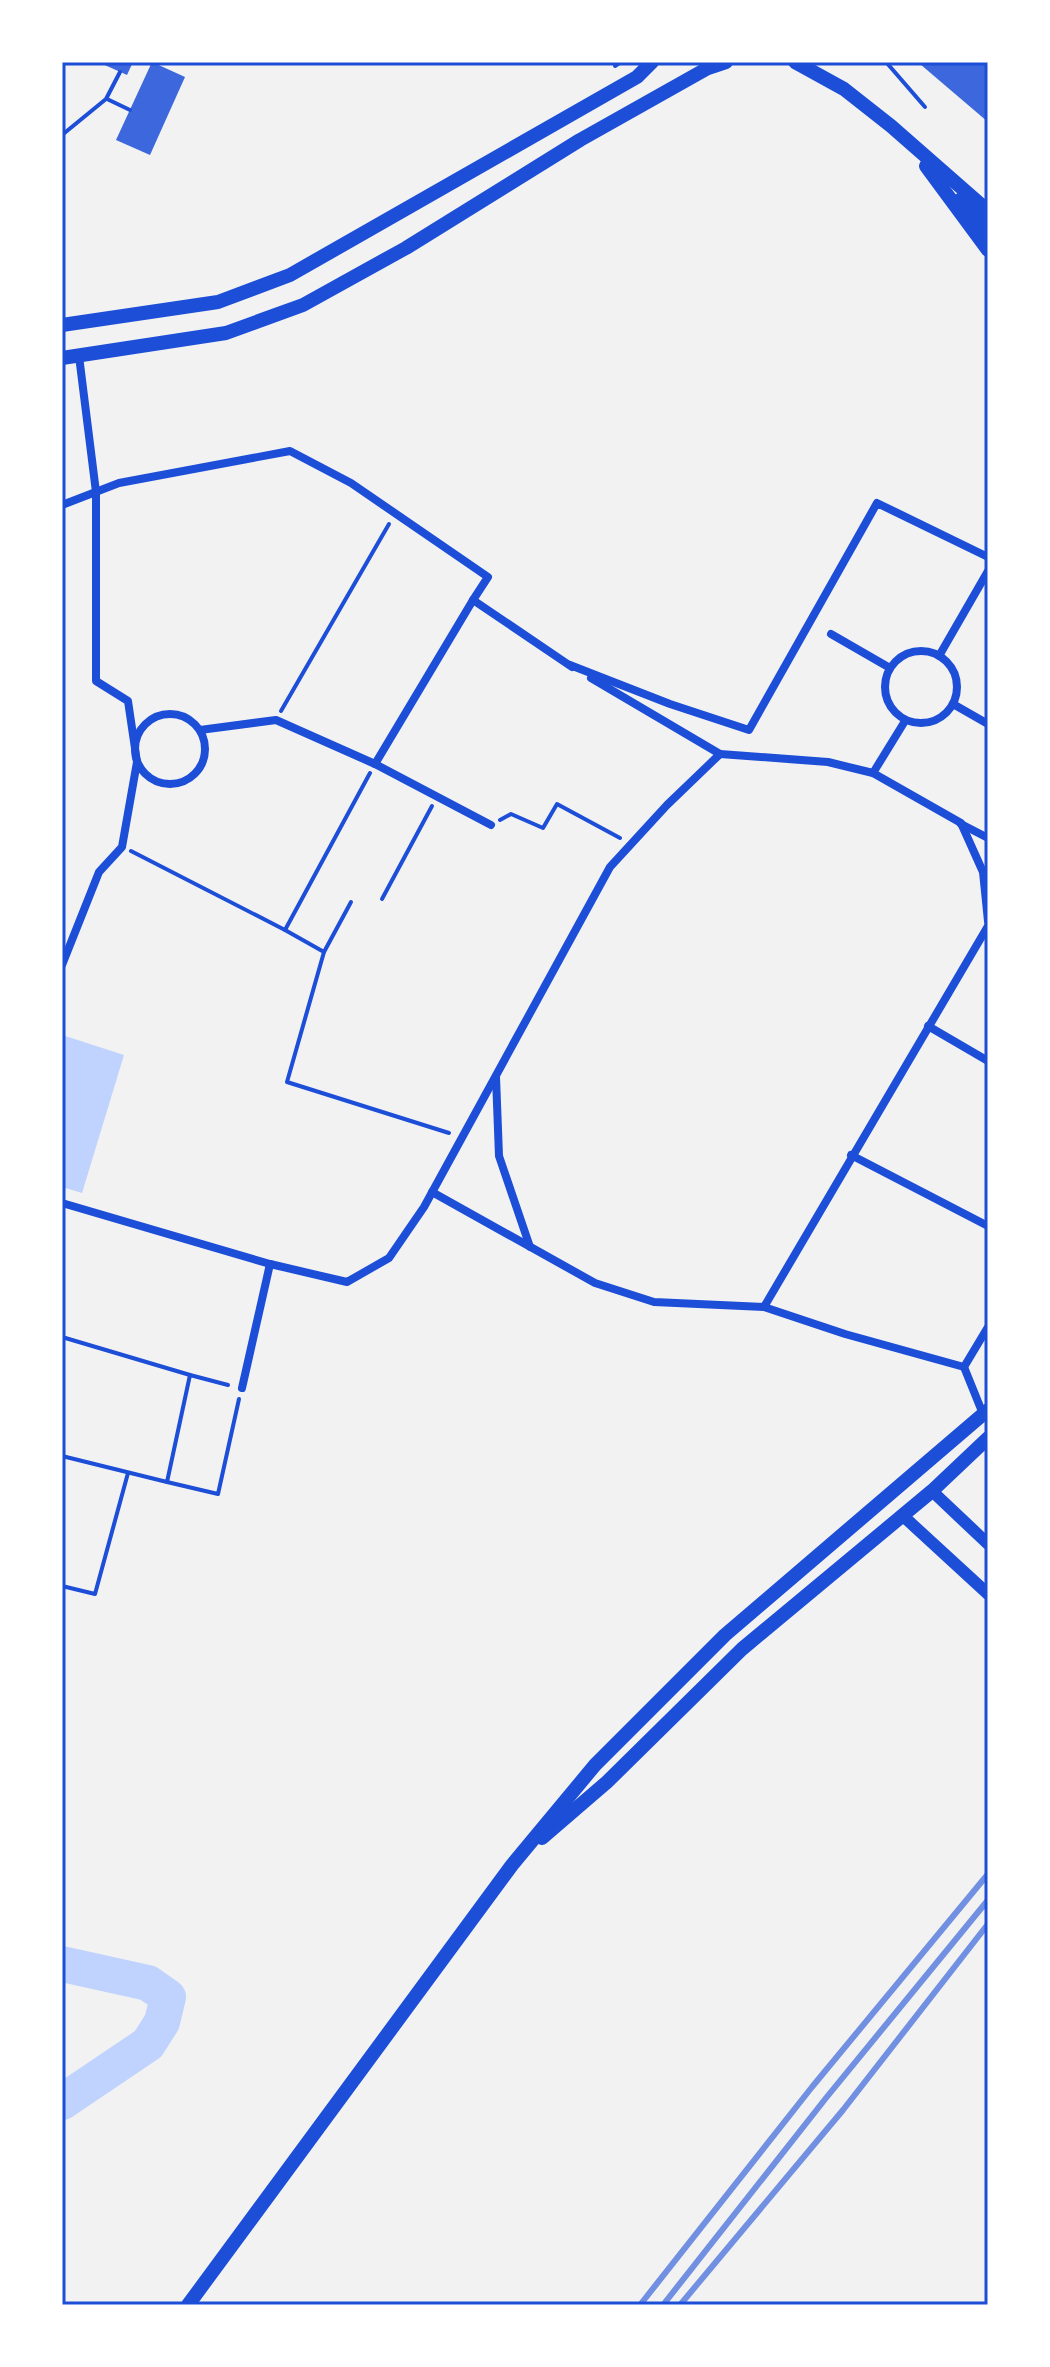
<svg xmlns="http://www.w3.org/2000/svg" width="1050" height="2367" viewBox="0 0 1050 2367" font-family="Karla,sans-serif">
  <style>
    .water { fill: #bfd3fe }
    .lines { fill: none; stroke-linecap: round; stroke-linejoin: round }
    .river { stroke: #bfd3fe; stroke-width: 36 }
    .building { fill: #3d67dc }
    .path { stroke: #1d4ed8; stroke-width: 4 }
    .minor { stroke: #1d4ed8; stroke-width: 8 }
    .tertiary { stroke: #1d4ed8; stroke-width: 12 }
    .secondary { stroke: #1d4ed8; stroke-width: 14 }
    .rail { stroke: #7290e2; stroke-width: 6 }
    .neatline { fill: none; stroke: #1d4ed8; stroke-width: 3 }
  </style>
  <rect width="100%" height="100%" fill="#f2f2f2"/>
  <path class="water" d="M62,1035L124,1055L82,1193L62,1187Z"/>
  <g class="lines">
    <path class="river" d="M62,1964L148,1983L168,1997L162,2022L148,2044L62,2102"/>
  </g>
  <g class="building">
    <path d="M98,62H133L127,75Z"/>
    <path d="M152,62L185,77L150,155L116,140Z"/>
    <path d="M922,62H988V122L920,64Z"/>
  </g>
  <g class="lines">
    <g class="path">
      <path d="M886,62L925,107"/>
      <path d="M615,66L621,62"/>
      <path d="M107,99L130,110"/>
      <path d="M62,135L106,99L120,72"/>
      <path d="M281,711L389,524"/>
      <path d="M500,820L511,814L543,828L557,804L620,838"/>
      <path d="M131,851L285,930L370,773"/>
      <path d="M382,899L432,806"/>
      <path d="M285,930L324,952L287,1082L449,1133"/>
      <path d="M324,952L351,902"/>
      <path d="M62,1337L190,1375"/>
      <path d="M62,1456L167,1482L190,1375L228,1385"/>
      <path d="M167,1482L218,1494L239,1399"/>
      <path d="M62,1586L95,1594L128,1473"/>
    </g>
    <g class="minor">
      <path d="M62,505L119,483L290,451L351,483L488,577L473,600"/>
      <path d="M831,634L890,668"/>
      <circle cx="921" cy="687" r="36"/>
      <path d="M939,656L988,571"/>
      <path d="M570,665L670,704L749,730L877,503L988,557"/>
      <path d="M591,678L720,754"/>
      <path d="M953,704L988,724"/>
      <circle cx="170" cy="749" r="35"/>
      <path d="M200,730L276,720L375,764L491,825"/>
      <path d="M375,764L473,600L572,667"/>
      <path d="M873,773L961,823L983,872L988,921"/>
      <path d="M961,824L988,838"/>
      <path d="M62,965L99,872L122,847L137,762L128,701L96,681V492L79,356"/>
      <path d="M928,1026L988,1061"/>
      <path d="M496,1077L499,1156L530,1247"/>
      <path d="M851,1155L988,1226"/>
      <path d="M432,1192L595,1283L654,1302L764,1307L988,926"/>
      <path d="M62,1203L270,1264L347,1282L389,1258L424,1207L610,867L667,805L720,754L828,762L873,773L905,721"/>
      <path d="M764,1307L845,1334L964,1367L988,1327"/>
      <path d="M964,1367L983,1414"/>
      <path d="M242,1388L270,1264"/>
    </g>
    <g class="tertiary">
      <path d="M932,1491L988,1544"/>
      <path d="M902,1515L988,1594"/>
    </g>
    <g class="secondary">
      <path d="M795,62L844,89L891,126L988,211"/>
      <path d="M926,166L988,250"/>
      <path d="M961,199L988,228"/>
      <path d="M62,325L218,302L290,275L637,77L652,62"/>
      <path d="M62,358L226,333L303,305L406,248L580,140L708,68L726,62"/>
      <path d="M542,1838L607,1782L742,1649L932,1491L988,1438"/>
      <path d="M188,2305L512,1865L595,1765L725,1635L988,1410"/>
    </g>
    <g class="rail">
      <path d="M640,2305L812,2087L988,1874"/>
      <path d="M663,2305L826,2098L988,1900"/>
      <path d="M680,2305L843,2110L988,1924"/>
    </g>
  </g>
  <rect width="1050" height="2367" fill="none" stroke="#ffffff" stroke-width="128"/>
  <rect x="64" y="64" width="922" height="2239" class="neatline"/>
</svg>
